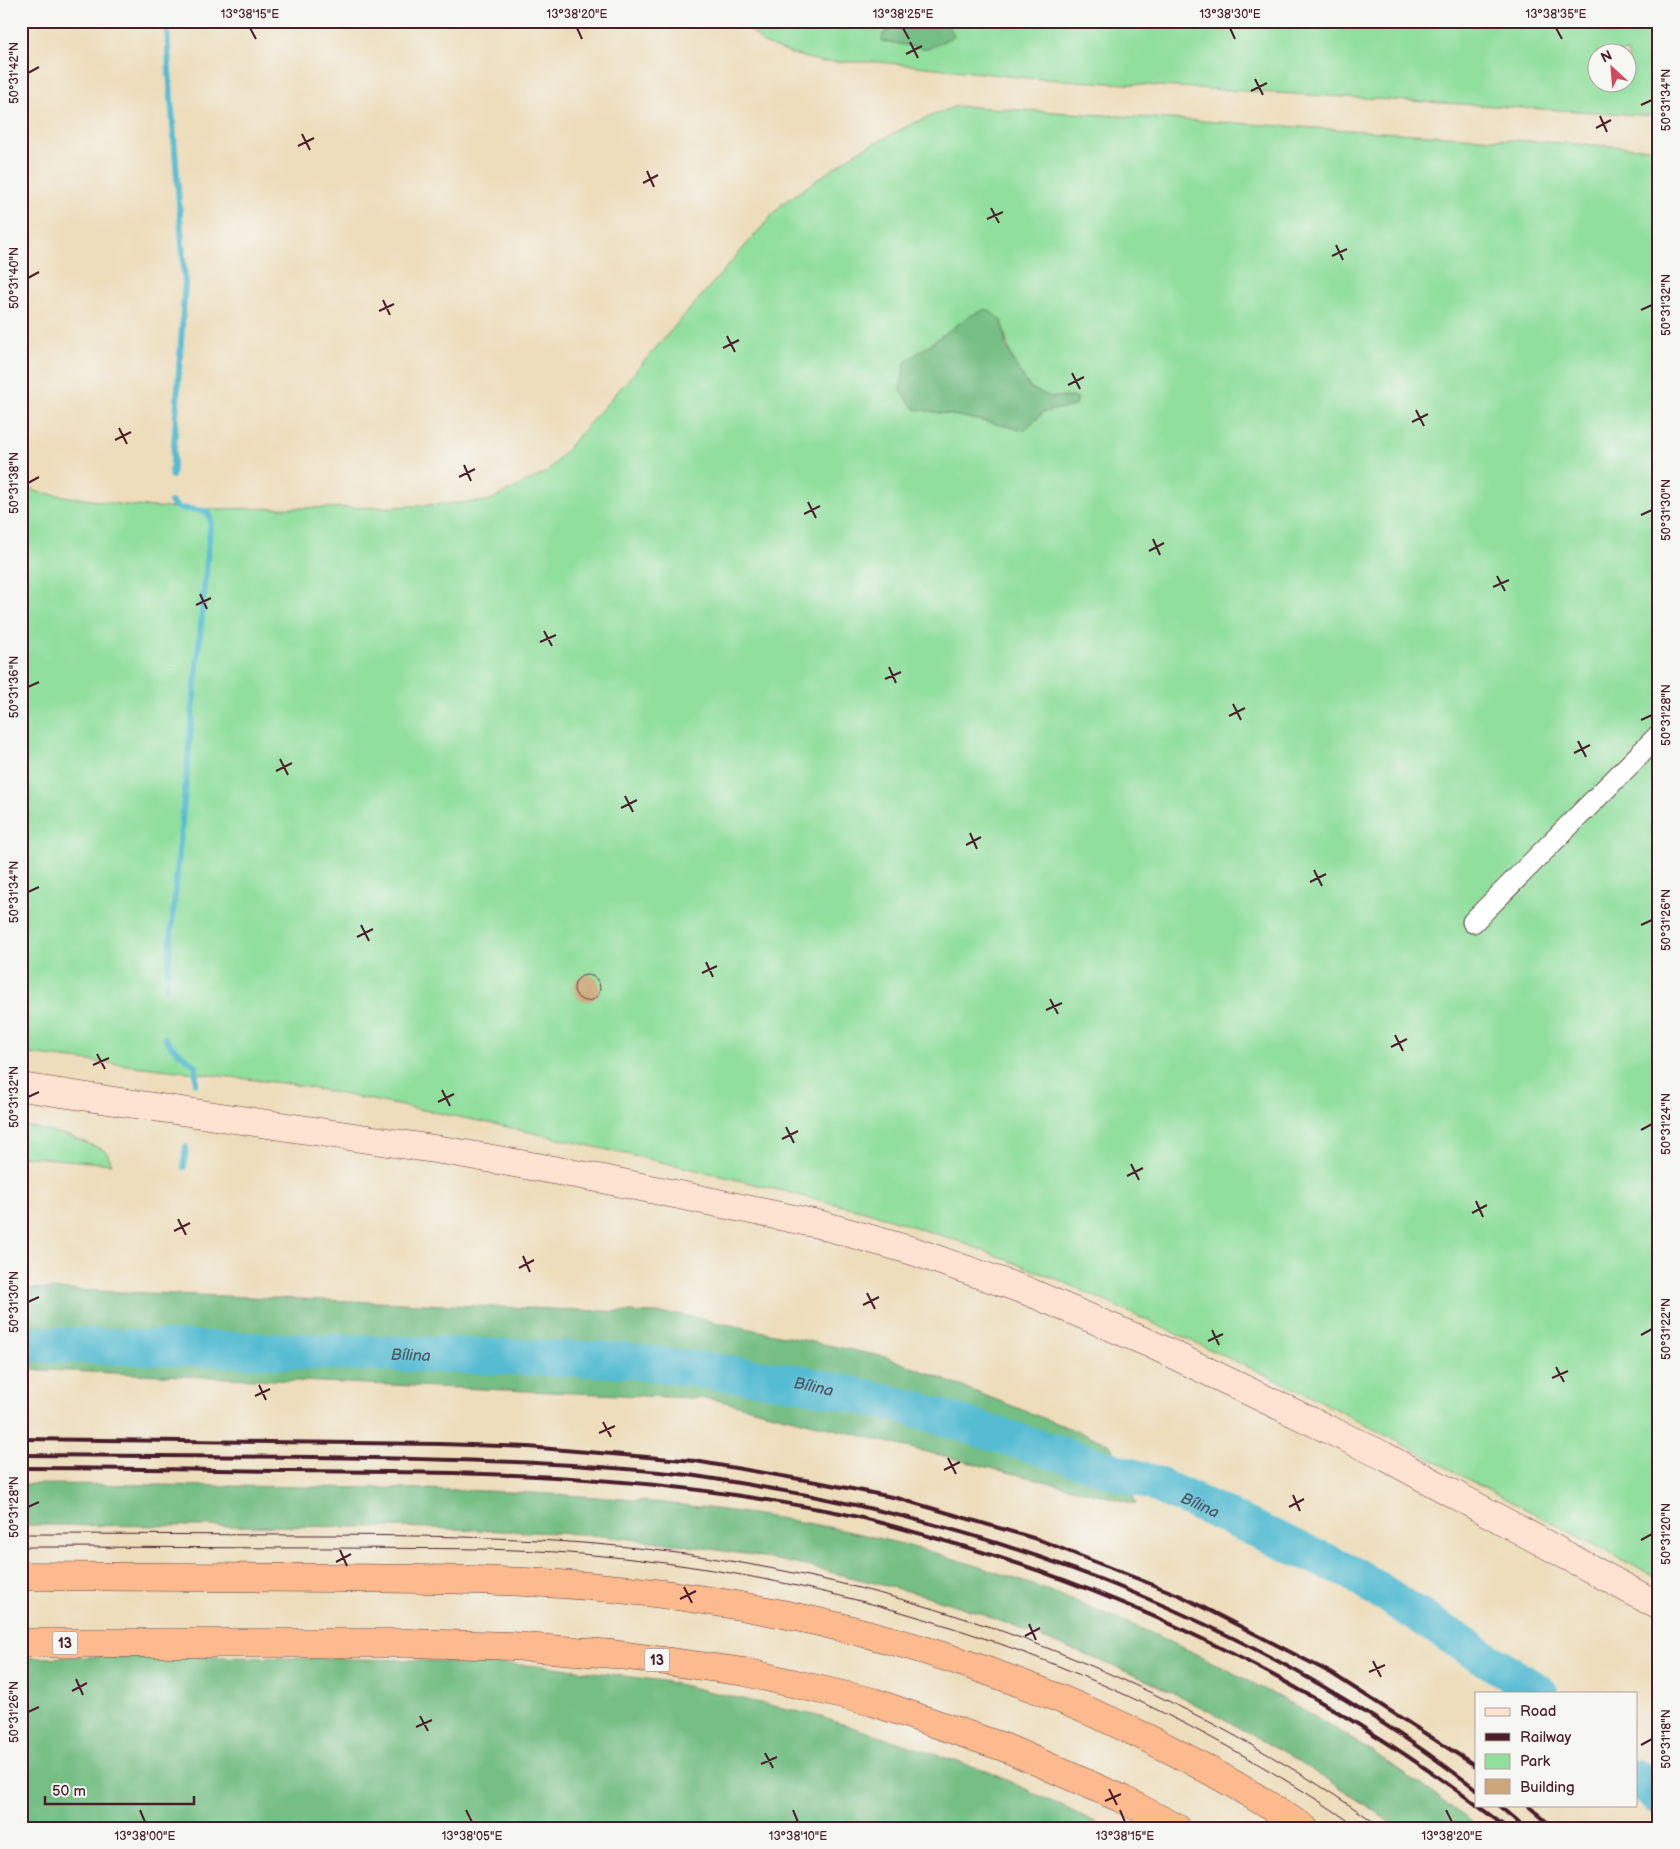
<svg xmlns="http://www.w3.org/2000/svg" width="1680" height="1849" viewBox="0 0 1680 1849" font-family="'Balsamiq Sans',sans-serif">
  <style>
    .green { fill: #90df9d; stroke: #6d7f64; fill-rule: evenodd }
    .forest { fill: #74be84; stroke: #5f6e58 }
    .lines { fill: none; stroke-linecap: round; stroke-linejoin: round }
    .stream { stroke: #55bcd2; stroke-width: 6 }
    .river { stroke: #55bcd2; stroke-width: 36 }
    .building { fill: #cca77a }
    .street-casing { stroke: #623c41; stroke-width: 23 }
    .secondary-casing { stroke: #623c41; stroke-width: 29 }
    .highway-casing { stroke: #623c41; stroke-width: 29 }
    .street { stroke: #fff; stroke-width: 21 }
    .secondary { stroke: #fee3d2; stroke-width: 28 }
    .highway { stroke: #fcba8e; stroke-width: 28 }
    .tram { stroke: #4a1f2b; stroke-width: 1 }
    .rail { stroke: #4a1f2b; stroke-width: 4 }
    .ticks { fill: none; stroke: #4a1f2b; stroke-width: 2 }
    .labels { text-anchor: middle; stroke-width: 4; stroke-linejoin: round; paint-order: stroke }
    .shield { fill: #f6f6f2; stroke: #7e6067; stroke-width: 1 }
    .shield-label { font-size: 14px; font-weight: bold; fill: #4a1f2b }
    .water-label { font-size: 16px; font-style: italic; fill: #4e5665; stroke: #f6f6f2 }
    .neatline { fill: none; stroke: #4a1f2b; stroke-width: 2 }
    .ticks-label { font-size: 12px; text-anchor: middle; fill: #4a1f2b }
  </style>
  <rect width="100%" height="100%" fill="#f6f6f2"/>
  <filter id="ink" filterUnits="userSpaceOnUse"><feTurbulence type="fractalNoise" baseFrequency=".02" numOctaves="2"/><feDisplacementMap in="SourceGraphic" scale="10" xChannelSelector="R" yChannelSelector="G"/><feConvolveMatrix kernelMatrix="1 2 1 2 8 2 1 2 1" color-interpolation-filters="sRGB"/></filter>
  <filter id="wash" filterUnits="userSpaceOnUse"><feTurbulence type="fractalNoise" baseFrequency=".0096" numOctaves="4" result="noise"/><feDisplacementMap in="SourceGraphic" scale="20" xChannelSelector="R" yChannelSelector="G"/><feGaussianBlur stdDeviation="1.12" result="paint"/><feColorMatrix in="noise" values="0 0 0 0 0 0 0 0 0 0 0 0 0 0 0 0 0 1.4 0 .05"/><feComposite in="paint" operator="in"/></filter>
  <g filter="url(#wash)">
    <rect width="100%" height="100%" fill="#edddbb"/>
    <g class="green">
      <path d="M742,21H905L883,34L950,25L910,21H1659V116L1027,78L880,62H822L792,54L763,43ZM1598,52H1628V82H1598Z"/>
      <path d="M956,106L1659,149V1579L1309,1395L1059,1280L958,1241L868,1212L705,1172L494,1124L291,1084L21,1053V483L37,492L132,506L201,509L396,507L488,501L547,472L782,204L857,152L912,124ZM1002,321C1007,349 1020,394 1053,397C1060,398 1069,397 1076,397L1044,412L1024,430L959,416L915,409Z"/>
      <path d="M21,1125L70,1136L106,1151L112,1164L21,1156Z"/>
    </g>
    <g class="forest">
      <path d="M905,21L949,25L954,36L928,49L882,41L883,34Z"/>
      <path d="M987,309L1002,321L1006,346L1014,362L1030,388L1051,397H1077L1075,406L1044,412L1024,430L959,416L915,409L900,391L905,362L971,315Z"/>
      <path d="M21,1288L677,1314L886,1357L1110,1444L1136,1504L713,1399L21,1369Z"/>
      <path d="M21,1484C116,1484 211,1486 306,1487C476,1489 644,1493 812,1524C969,1553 1134,1617 1273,1694C1307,1712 1341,1731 1373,1752C1409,1776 1444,1802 1480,1828H1397L1362,1802L1296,1760L1226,1720L1170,1691L1111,1665L980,1613L923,1595L810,1567L752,1555L669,1543L582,1534L401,1527L21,1525Z"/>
      <path d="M154,1656L410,1660L546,1666L663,1681L818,1716L989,1772L1108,1828H21V1658Z"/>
    </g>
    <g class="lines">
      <g class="stream">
        <path d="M167,21L169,71L185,282L172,476"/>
        <path d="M166,988L211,520L206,511L179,508L171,502"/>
        <path d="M165,1038L172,1047L196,1066V1083"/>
        <path d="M184,1167L186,1147"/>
      </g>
      <g class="river">
        <path id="s1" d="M21,1344L624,1360L801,1383L912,1408L1153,1483L1352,1573L1540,1693"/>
        <path d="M1636,1777L1659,1798"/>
      </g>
    </g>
    <g id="blocks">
      <circle class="building" cx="587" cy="988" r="13"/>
    </g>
  </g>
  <g filter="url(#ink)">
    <use href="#blocks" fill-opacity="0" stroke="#623c41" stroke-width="1"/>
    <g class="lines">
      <defs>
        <path id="street" d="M1473,922L1659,735"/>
        <path id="secondary" d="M21,1087L454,1152L603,1179L818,1224L913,1251L1027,1291L1153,1345L1271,1402L1384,1456L1659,1606"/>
        <g id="highway">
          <path d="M21,1576C126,1577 231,1578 336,1578C434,1579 532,1579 629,1590C868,1616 1104,1695 1304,1828"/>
          <path d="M21,1643H409L512,1646L613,1654L745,1672L873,1702L1006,1748L1120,1798L1177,1828"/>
        </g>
      </defs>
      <use href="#street" class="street-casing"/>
      <use href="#secondary" class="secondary-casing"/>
      <use href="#highway" class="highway-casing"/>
      <use href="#street" class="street"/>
      <use href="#secondary" class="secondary"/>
      <use href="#highway" class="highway"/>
      <g class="tram">
        <path d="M21,1534C124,1534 226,1535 328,1535C442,1536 557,1537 670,1552C876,1579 1075,1644 1255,1747C1299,1772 1341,1798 1382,1828"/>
        <path d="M21,1547C129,1547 236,1548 343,1548C423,1549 503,1547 581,1554C814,1573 1044,1641 1246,1757C1284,1779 1323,1802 1358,1828"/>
      </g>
      <g class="rail">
        <path d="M21,1439L440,1444L528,1447L695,1461L822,1483L897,1498L1040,1540L1181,1596L1331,1673L1476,1766"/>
        <path d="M21,1455C118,1455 215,1456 313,1457C438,1459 563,1461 688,1475C710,1478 733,1482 756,1486C1015,1528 1267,1629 1476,1789"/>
        <path d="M21,1468C110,1468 200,1470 289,1471C396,1472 504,1472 611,1481C679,1486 747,1496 813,1508C852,1514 890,1525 928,1536C1138,1594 1335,1694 1507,1828"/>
        <path d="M1498,1805L1525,1828"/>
        <path d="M1527,1805L1554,1828"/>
      </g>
    </g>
  </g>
  <path class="ticks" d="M250,28L256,39M577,28L582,39M903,28L909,39M1230,28L1235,39M1556,28L1562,39M910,42L918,58M906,54L922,46M28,73L39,67M1255,79L1263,95M1251,91L1267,83M1641,105L1652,100M1600,116L1607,132M1596,128L1611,120M302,134L310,150M298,146L314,138M647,171L654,187M643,183L658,175M991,208L999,223M987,219L1003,212M1336,245L1343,260M1332,256L1347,249M28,278L39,272M383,300L390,315M1641,310L1652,305M379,311L394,304M727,336L735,352M723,348L739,340M1072,373L1080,389M1068,385L1084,377M1416,410L1424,426M1412,422L1428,414M119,428L127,444M115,440L131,432M464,465L471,481M459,477L475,469M28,483L39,477M808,502L816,518M804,514L820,506M1641,515L1652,510M1153,539L1160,555M1149,551L1164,543M1497,576L1505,591M1493,587L1509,580M200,594L207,609M196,605L211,598M544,631L552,646M540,642L556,635M889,667L896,683M885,679L901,672M28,687L39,682M1233,704L1241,720M1229,716L1245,708M1641,720L1652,715M1578,741L1586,757M1574,753L1590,745M280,759L288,775M276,771L292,763M625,796L633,812M621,808L637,800M970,833L977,849M966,845L981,837M1314,870L1322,886M1310,882L1326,874M28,892L39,887M361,925L369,941M1641,925L1652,920M357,937L373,929M706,962L713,977M702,973L717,966M1050,999L1058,1014M1046,1010L1062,1003M1395,1035L1403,1051M1391,1047L1407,1039M97,1054L105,1069M93,1065L109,1058M442,1090L450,1106M28,1097L39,1092M438,1102L454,1094M786,1127L794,1143M1641,1130L1652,1124M782,1139L798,1131M1131,1164L1139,1180M1127,1176L1143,1168M1476,1201L1483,1217M1472,1213L1487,1205M178,1219L186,1235M174,1231L190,1223M523,1256L530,1272M519,1268L534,1260M867,1293L875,1309M28,1302L39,1297M863,1305L879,1297M1212,1330L1219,1345M1641,1335L1652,1329M1208,1341L1223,1334M1556,1367L1564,1382M1552,1378L1568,1371M259,1385L266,1400M255,1396L270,1389M603,1422L611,1437M599,1433L615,1426M948,1458L956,1474M944,1470L960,1462M1293,1495L1300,1511M28,1507L39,1502M1289,1507L1304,1499M1641,1540L1652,1534M340,1550L347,1566M336,1562L351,1554M684,1587L692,1603M680,1599L696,1591M1029,1624L1036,1640M1025,1636L1040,1628M1373,1661L1381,1677M1369,1672L1385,1665M76,1679L83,1695M72,1691L87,1683M28,1712L39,1707M420,1716L428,1731M416,1727L432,1720M1641,1745L1652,1739M765,1753L773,1768M761,1764L777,1757M1109,1789L1117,1805M1105,1801L1121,1794M140,1810L145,1822M466,1810L472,1822M793,1810L798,1822M1120,1810L1125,1822M1446,1810L1452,1822"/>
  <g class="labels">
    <g class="shield">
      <rect x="52.5" y="1631.5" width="25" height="23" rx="4"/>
      <rect x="644.5" y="1648.5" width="25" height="23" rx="4"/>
    </g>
    <g class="shield-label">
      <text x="65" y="1648">13</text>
      <text x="657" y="1665">13</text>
    </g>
    <g class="water-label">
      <text dy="6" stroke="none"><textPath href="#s1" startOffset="390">Bílina</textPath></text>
      <text dy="6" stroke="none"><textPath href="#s1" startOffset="795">Bílina</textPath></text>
      <text dy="6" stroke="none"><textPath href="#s1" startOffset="1200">Bílina</textPath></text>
    </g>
  </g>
  <rect width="1680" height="1849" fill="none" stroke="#f6f6f2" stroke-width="55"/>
  <rect x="1475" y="1692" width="162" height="115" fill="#f6f6f2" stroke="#b1a0a2"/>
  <rect x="1485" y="1708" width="25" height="8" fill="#fee3d2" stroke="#b1a0a2"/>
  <text x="1520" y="1716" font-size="15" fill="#4a1f2b">Road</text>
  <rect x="1485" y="1733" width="25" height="8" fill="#4a1f2b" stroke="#b1a0a2"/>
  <text x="1520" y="1742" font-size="15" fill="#4a1f2b">Railway</text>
  <rect x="1485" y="1754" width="25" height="15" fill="#90df9d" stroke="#b1a0a2"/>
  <text x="1520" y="1766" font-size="15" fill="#4a1f2b">Park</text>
  <rect x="1485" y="1779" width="25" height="15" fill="#cca77a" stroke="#b1a0a2"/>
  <text x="1520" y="1792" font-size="15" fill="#4a1f2b">Building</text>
  <g transform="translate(1612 68) rotate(334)"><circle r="24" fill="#f6f6f2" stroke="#b1a0a2"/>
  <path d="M0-4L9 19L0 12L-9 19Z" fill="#d1495b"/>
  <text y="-8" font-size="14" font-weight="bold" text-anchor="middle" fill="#4a1f2b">N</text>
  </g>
  <path d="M45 1796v8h149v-8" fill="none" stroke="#4a1f2b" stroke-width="2.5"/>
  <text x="52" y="1796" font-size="15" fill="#4a1f2b" stroke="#f6f6f2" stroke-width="4" paint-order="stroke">50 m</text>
  <rect x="28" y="28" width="1624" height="1794" class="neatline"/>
  <g class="ticks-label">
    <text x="250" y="18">13°38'15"E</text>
    <text x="577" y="18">13°38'20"E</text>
    <text x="903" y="18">13°38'25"E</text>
    <text x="1230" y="18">13°38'30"E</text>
    <text x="1556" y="18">13°38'35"E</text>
    <text transform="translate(14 73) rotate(-90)" y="4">50°31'42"N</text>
    <text transform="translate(1666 100) rotate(-90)" y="4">50°31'34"N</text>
    <text transform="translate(14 278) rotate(-90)" y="4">50°31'40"N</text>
    <text transform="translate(1666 305) rotate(-90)" y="4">50°31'32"N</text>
    <text transform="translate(14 483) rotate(-90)" y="4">50°31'38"N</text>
    <text transform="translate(1666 510) rotate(-90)" y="4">50°31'30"N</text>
    <text transform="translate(14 687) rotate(-90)" y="4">50°31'36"N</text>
    <text transform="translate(1666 715) rotate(-90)" y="4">50°31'28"N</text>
    <text transform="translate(14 892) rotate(-90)" y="4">50°31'34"N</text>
    <text transform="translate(1666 920) rotate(-90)" y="4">50°31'26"N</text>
    <text transform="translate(14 1097) rotate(-90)" y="4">50°31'32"N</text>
    <text transform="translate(1666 1124) rotate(-90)" y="4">50°31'24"N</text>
    <text transform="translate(14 1302) rotate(-90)" y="4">50°31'30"N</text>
    <text transform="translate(1666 1329) rotate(-90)" y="4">50°31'22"N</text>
    <text transform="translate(14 1507) rotate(-90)" y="4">50°31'28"N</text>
    <text transform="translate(1666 1534) rotate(-90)" y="4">50°31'20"N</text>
    <text transform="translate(14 1712) rotate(-90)" y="4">50°31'26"N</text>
    <text transform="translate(1666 1739) rotate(-90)" y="4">50°31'18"N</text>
    <text x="145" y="1840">13°38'00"E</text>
    <text x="472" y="1840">13°38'05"E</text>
    <text x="798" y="1840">13°38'10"E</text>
    <text x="1125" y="1840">13°38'15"E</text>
    <text x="1452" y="1840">13°38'20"E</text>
  </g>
</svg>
